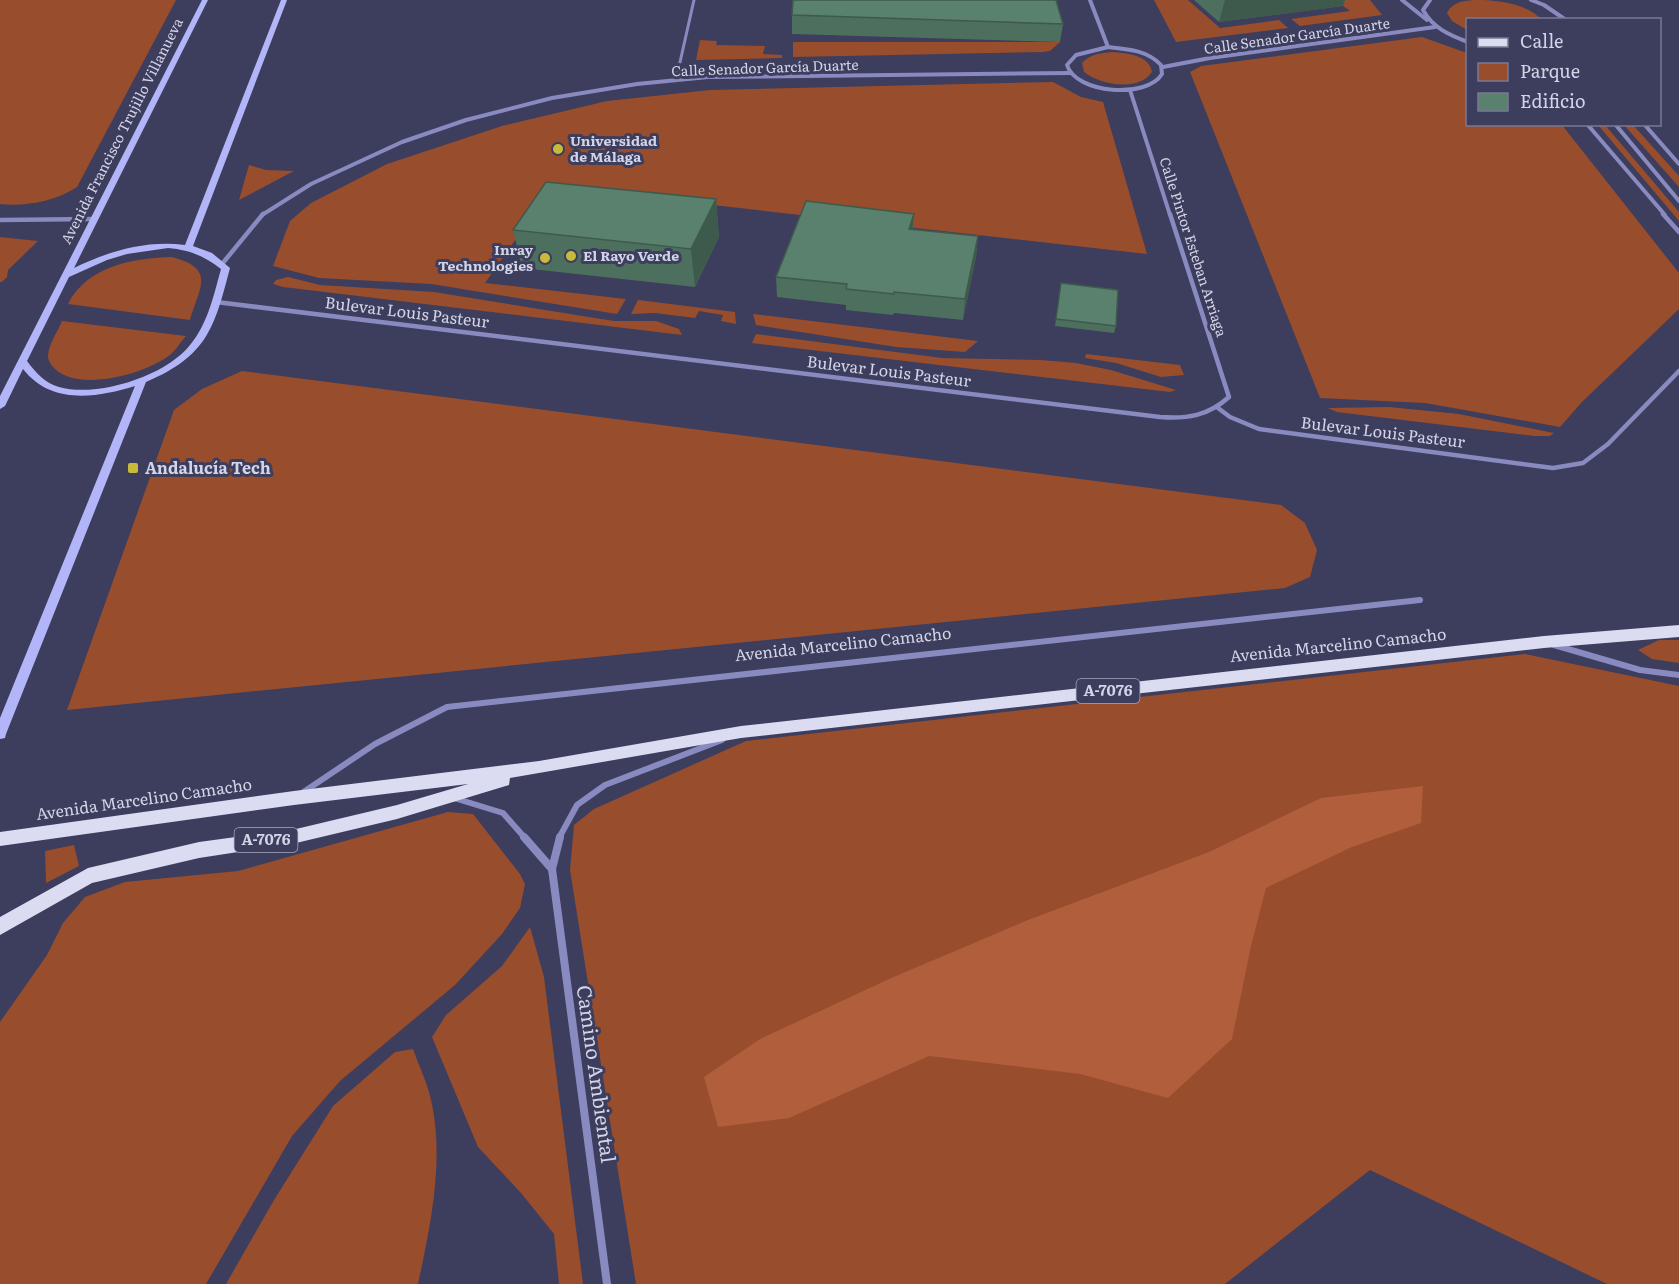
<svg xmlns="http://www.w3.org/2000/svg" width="1679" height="1284" viewBox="0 0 1679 1284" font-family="Literata,serif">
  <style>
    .green { fill: #984d2d }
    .forest { fill: #b05e3b }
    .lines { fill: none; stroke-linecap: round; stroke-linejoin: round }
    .lane { stroke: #898ac0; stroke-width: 3 }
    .street-far3 { stroke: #898ac0; stroke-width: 4 }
    .street-far2 { stroke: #898ac0; stroke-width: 4.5 }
    .street-far1 { stroke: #898ac0; stroke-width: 6 }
    .street { stroke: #898ac0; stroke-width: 8 }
    .secondary { fill: #b3b5f9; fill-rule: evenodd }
    .primary { fill: #dbdcf2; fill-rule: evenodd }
    .wall { fill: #4d6f5e }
    .shaded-wall { fill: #3e5a4c }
    .building { fill: #59816d; stroke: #3e5a4c; stroke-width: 1.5 }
    .poi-dot { fill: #c8bb3b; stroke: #3d3d5d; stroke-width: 2 }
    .labels { text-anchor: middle; stroke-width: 6; stroke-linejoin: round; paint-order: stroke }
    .far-street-label { font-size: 14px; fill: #d2d4e7; stroke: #3d3d5d }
    .far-poi-label { font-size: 14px; font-weight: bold; fill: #d2d4e7; stroke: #3d3d5d; text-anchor: start }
    .shield { fill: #3d3d5d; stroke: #a5a7be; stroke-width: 1.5 }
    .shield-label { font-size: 15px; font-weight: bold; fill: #d2d4e7 }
    .street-label { font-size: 16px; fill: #d2d4e7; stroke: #3d3d5d }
    .poi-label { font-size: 16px; font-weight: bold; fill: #d2d4e7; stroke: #3d3d5d; text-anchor: start }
    .near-street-label { font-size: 20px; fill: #d2d4e7; stroke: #3d3d5d }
  </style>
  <rect width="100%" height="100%" fill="#3d3d5d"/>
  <g class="green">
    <path d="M0,0H176L77,187C56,201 25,207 0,204Z"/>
    <path d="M1154,0H1188L1220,28L1279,20L1288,28L1176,42Z"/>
    <path d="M1335,0H1370L1382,15L1300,26L1291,19L1350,11Z"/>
    <path d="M1482,0C1502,1 1526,4 1541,19L1468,20L1467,30L1452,21L1447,13C1453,0 1469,0 1482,0Z"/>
    <path d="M1422,37L1467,53L1468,124L1562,125L1679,273V309L1582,402L1560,427L1425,403L1320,398L1190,72L1201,66Z"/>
    <path d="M700,40L717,41L716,45L765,46L763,54L782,55V58L696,60Z"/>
    <path d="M793,42H1060L1050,51L1043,52L793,57Z"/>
    <path d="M1112,52C1127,53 1149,55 1152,72C1139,92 1100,85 1084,72L1082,63C1090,54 1101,53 1112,52Z"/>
    <path d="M1053,82L1081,97L1103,102L1147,254L561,188L527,223L485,283L626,299L617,314L431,284L319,278L273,266L290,221L311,203L387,164L502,126L607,101L710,90Z"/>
    <path d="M1598,125H1605L1679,212V221Z"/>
    <path d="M1624,125H1633L1679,176V187Z"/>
    <path d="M249,165L266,170L294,171L239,200Z"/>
    <path d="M0,237L38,241L8,270L7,277L2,282H0Z"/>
    <path d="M172,257C216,269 200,286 190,320L68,304C87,266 133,258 172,257Z"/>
    <path d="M288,277L320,285L434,292L614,321H656L679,329L682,335L283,287L273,284L276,280Z"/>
    <path d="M638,300L735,312L736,324L721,321L723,315L699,311L695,318L655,313L631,314Z"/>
    <path d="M753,314L978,341L965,352L896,347L756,325Z"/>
    <path d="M62,321L186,336C181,341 177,349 171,354C147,374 78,393 54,368C51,365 48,360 48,356C48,345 58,331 62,321Z"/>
    <path d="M756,334L942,358L1041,360L1076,363L1111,370L1176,390L1170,392L752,343Z"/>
    <path d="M1086,354L1180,365L1184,375L1161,377L1116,363L1085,358Z"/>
    <path d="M242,371L1281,505L1305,523L1317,550L1310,577L1285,588L67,710L174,410L202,389Z"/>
    <path d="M1389,407L1459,414L1554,433L1550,436H1534L1337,412L1328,408Z"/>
    <path d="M1659,640H1679V663L1652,659L1638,650Z"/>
    <path d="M1525,654L1679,686V1284H1607L1370,1170L1225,1284H636L570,870L574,825L594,809L746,741Z"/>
    <path d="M448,812L473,814L520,874L525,884L520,908L502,934L455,985L340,1081L292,1136L206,1284H0V1022L47,955L63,923L85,897L125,882L238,871Z"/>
    <path d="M74,845L79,866L46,883L45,851Z"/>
    <path d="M530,927L544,977L583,1284H559L554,1234L521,1193L478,1147L432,1037L446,1015L502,966Z"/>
    <path d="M413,1049C418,1063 425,1078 429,1092C446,1154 431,1223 418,1284H226L274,1200L333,1106L395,1052Z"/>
  </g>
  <path class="forest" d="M1423,786L1421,823L1352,847L1266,888L1251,946L1232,1039L1168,1098L1080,1074L929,1056L789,1118L718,1127L704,1077L760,1039L889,979L1028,920L1209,852L1321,798Z"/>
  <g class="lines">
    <path class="lane" d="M676,80L694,0"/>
    <g class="street-far3">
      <path d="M1090,0L1108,47"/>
      <path d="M1402,0L1427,20"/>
      <path d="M1430,0L1423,10C1433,28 1449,35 1468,42"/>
      <path d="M1531,0L1544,5L1566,20"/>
      <path d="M1108,47C1127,49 1147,50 1161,65L1162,74C1147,99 1076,94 1067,65L1076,55Z"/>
      <path d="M1163,67L1210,58L1435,27"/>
      <path d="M1130,90L1170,215"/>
      <path d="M1587,124L1665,215"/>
      <path d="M1615,124L1679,201"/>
      <path d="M1644,124L1679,164"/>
      <path d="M262,215L311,184L402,142L466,120L552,98L637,84L708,77L1071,73"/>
    </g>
    <g class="street-far2">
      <path d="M1663,214L1679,232"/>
      <path d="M0,220L94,219"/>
      <path d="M222,264L263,214"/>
      <path d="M216,302L1160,417C1187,419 1208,416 1229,397L1170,214"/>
      <path d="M1218,408L1230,417L1259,429L1553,468L1583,463L1608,444L1679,371"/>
    </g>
    <g class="street-far1">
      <path d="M1554,645L1640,670L1679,675"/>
      <path d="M302,793L375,744L447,707L1420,600"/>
      <path d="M454,798L503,813L525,838"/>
      <path d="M559,838L577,805L605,785L722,740"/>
    </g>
    <g class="street">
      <path d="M524,837L552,869"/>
      <path d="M560,837L552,869L607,1284"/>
    </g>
    <path class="secondary" d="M202,0H208L74,268C109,251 146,240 185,245L281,0H287L193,246L212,253L230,268C214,329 207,356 146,382L6,734L5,738L0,739V718L135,386C96,398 51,405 23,369L5,406L0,409V396ZM168,248C190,250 204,256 221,269C214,294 208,324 190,345C166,376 97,398 59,387C45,383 36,373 27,361L69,277L107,260L127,254Z"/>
    <path class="primary" d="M1679,625V637L1544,648L741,738L510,778L509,785L397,819L296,843L199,858L92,883L0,935V917L88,868L199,842L296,829L397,805L468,784L294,805L0,846V832L294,791L539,761L741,726L1544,636Z"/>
  </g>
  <g class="wall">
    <path d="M1194,0H1345L1343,6L1219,22Z"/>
    <path d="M792,15L1063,24L1060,42L792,34Z"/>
    <path d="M716,199L719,237L695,287L522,268L513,230Z"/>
    <path d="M914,214L913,230L978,236L976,257L963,320L894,313L893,315L846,310V305L777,297L776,277Z"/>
    <path d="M1061,283L1116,326L1114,333L1055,326Z"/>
  </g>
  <g class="shaded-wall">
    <path d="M1225,0H1345L1343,6L1219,22Z"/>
    <path d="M716,199L719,237L695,287L691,249Z"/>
    <path d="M914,214L912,234L909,229Z"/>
    <path d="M978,236L976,257L963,320L965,299Z"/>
  </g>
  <g class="building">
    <path d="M793,0H1056L1063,24L792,15Z"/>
    <path d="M546,182L716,199L691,249L513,230Z"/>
    <path d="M806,201L914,214L909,229L978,236L965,299L894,292V294L846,289L847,284L776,277Z"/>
    <path d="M1061,283L1118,290L1116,326L1056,319Z"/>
  </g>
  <g class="poi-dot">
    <circle cx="558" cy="149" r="6"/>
    <circle cx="571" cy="256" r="6"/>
    <circle cx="545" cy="258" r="6"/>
    <rect x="127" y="462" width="12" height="12" rx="3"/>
  </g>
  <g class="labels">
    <g class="far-street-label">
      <text transform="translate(1297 36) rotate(-8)" y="5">Calle Senador García Duarte</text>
      <text transform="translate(765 68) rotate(-2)" y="5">Calle Senador García Duarte</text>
      <text transform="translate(122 131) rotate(-63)" y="5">Avenida Francisco Trujillo Villanueva</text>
      <text transform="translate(1193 247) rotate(72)" y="5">Calle Pintor Esteban Arriaga</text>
    </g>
    <g class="far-poi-label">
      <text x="570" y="146">Universidad<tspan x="570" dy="16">de Málaga</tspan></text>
      <text x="533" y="255" text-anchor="end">Inray<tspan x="533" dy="16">Technologies</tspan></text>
      <text x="583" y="261">El Rayo Verde</text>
    </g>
    <g class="shield">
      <rect x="1076.5" y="679" width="63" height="24" rx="4.5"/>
      <rect x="234.5" y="828" width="63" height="24" rx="4.5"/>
    </g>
    <g class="shield-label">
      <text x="1108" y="696">A-7076</text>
      <text x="266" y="845">A-7076</text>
    </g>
    <g class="street-label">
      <text transform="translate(407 312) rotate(7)" y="6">Bulevar Louis Pasteur</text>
      <text transform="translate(889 371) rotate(7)" y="6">Bulevar Louis Pasteur</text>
      <text transform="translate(1383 432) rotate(7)" y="6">Bulevar Louis Pasteur</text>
      <text transform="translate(843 644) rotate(-6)" y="6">Avenida Marcelino Camacho</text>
      <text transform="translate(1338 645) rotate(-6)" y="6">Avenida Marcelino Camacho</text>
      <text transform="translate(144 799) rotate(-8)" y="6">Avenida Marcelino Camacho</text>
    </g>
    <g class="poi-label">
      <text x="145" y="474">Andalucía Tech</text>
    </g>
    <g class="near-street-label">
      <text transform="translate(596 1074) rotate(82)" y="7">Camino Ambiental</text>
    </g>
  </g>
  <rect x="1466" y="18" width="195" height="108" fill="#3d3d5d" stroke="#797994" stroke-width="1.5"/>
  <rect x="1478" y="38" width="30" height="9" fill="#dbdcf2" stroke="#797994" stroke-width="1.5"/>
  <text x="1520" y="48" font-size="18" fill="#d2d4e7">Calle</text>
  <rect x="1478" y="63" width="30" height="18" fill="#984d2d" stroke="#797994" stroke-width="1.5"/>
  <text x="1520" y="78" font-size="18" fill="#d2d4e7">Parque</text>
  <rect x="1478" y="93" width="30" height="18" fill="#59816d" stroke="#797994" stroke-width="1.5"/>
  <text x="1520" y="108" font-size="18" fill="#d2d4e7">Edificio</text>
</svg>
